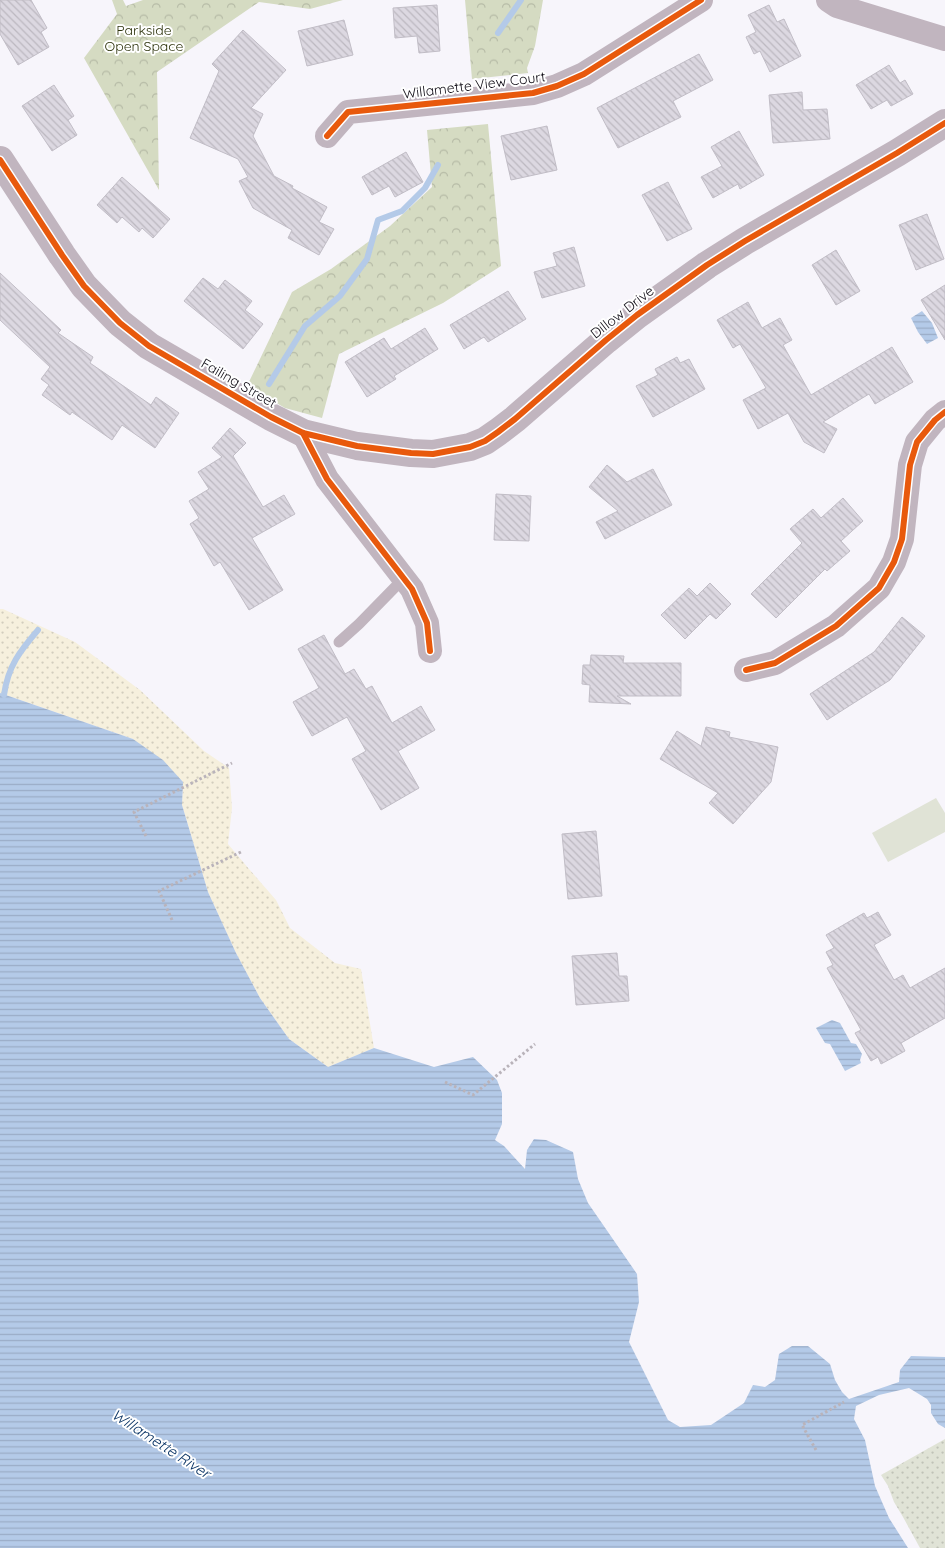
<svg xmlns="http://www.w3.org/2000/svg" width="945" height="1548" viewBox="0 0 945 1548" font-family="Quicksand,sans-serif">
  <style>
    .grass { fill: url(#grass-dots) }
    .forest { fill: url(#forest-crowns) }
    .sand { fill: url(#sand-dots) }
    .green { fill: #e0e3d6 }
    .water { fill: url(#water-rules) }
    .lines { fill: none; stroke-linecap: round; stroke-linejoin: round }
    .stream { stroke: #b4cae8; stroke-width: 6 }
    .building { fill: url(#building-back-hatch); stroke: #c1bdc6 }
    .path { stroke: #b9b3ba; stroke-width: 3; stroke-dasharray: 2.5 2.5; stroke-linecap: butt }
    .service { stroke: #c1b5bf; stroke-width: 11 }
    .minor { stroke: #c1b5bf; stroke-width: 24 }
    .tertiary { stroke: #c1b5bf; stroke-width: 28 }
    .cycleway-casing { stroke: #fff; stroke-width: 9 }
    .cycleway { stroke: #e8590c; stroke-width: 6 }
    .labels { text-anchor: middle; stroke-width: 4; stroke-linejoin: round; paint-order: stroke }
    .park-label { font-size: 14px; fill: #2d330c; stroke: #fff }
    .street-label { font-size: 14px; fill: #100d16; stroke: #fff }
    .water-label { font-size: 15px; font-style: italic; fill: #0a3465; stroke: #fff }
  </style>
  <defs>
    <pattern id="grass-dots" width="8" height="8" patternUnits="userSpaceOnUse" patternTransform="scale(1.25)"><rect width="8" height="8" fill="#e0e3d6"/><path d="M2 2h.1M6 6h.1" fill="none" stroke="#bfc2b7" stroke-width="1.8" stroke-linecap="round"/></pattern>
    <pattern id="forest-crowns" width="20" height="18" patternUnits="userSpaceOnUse" patternTransform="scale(1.25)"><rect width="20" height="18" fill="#d5dbc2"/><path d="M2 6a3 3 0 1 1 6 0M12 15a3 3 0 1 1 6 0" fill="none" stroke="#b6bba6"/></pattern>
    <pattern id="sand-dots" width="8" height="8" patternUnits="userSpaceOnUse" patternTransform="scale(1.25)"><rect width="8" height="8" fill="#f6f0dd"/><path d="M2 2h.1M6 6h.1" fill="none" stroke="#d2cdbd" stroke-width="1.8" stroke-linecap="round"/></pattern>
    <pattern id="water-rules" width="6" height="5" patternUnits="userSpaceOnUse" patternTransform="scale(1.25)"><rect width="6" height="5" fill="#b4cae8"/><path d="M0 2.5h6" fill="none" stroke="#9aacc6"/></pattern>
    <pattern id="building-back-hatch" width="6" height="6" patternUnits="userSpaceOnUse" patternTransform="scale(1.25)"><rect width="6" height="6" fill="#dcd8e1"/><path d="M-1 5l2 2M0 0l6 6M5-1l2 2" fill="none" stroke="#bcb8c0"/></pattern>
  </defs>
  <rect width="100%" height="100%" fill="#f7f5fb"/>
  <path class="grass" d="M945,1439V1548H920L903,1517L894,1502L888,1486L881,1475Z"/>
  <g class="forest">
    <path d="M112,0H123L126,6L143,0H343L310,9L259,2L157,72L159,190L84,58L117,14Z"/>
    <path d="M465,0H543L535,46L527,68L528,73L472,79Z"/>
    <path d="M488,124L501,266L443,303L339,354L322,418L285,408L247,386L292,292L331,269L390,226L432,187L427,130Z"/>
  </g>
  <path class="sand" d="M0,609H3L75,642L140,690L204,751L229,768L232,808L228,844L249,869L276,900L290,928L335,963L361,969L374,1048L328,1067L289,1039L260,998L236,953L208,892L182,805L183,782L133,739L0,693Z"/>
  <path class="green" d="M936,798L945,813V832L888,862L872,833Z"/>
  <g class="water">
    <path d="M922,311L932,323L938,338L927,344L918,332L911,318Z"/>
    <path d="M0,693L133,739L163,760L183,782L182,805L208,892L236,953L260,998L289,1039L328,1067L374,1048L434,1067L473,1057L497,1080L502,1093V1124L495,1140L504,1146L525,1169L527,1150L534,1139L546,1140L573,1152L578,1179L588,1203L637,1274L639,1302L629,1342L668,1420L680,1427L711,1425L744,1403L753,1385L765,1387L775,1380L779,1354L792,1346H808L830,1364L835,1380L842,1392L849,1399L899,1382L900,1370L911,1356L945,1357V1428L938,1424L931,1413V1405L927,1399L909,1388L879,1395L856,1406L854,1419L865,1440L875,1486L889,1518L908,1548H0Z"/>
    <path d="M832,1020L840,1023L851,1043L856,1044L862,1054L860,1060L861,1063L845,1071L830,1044L825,1043L816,1028Z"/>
  </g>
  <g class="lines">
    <g class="stream">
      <path d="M498,33L521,0"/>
      <path d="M269,384L305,326L340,296L367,259L378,220L402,211L425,188L438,165"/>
      <path d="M4,695C8,666 20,651 38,630"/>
    </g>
  </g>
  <g class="building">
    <path d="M0,0H31L47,28L41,32L49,47L18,65L0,34Z"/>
    <path d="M437,5L440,51L419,53L417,36L395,38L393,8Z"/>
    <path d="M769,5L777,22L784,19L801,56L770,72L760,51L754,54L746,37L756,32L748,15Z"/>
    <path d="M344,20L353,55L307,66L298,31Z"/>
    <path d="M243,30L286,70L251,108L263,114L253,136L274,176L293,186L292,188L327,207L319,222L334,229L319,255L288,238L292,230L253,208L239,181L248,177L238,159L190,138L219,71L212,64Z"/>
    <path d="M699,54L713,80L673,101L681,117L618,148L597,108Z"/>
    <path d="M889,65L900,83L905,80L913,94L891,106L887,100L871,109L856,85Z"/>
    <path d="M54,85L74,116L68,120L77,135L52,151L22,106Z"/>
    <path d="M802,92L803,110L827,109L830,139L773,143L769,95Z"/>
    <path d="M547,126L557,170L511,180L501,136Z"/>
    <path d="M739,131L764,175L740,189L738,184L713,198L701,177L722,166L711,147Z"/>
    <path d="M406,152L423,182L395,197L389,186L372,195L362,177Z"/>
    <path d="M122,177L170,219L153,238L142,228L139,232L122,217L117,223L97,205Z"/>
    <path d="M668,182L692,229L667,241L642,195Z"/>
    <path d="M927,214L944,259L916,270L899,225Z"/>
    <path d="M574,247L585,286L542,298L534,272L557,266L553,253Z"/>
    <path d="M836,250L860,291L836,305L812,265Z"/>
    <path d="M0,273L61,330L58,333L93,357L90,363L151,405L156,397L179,413L155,448L122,425L112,440L72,412L70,415L42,395L49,385L41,379L50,367L0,320Z"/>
    <path d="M203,278L218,289L225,280L252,301L245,310L263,324L243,349L184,301Z"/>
    <path d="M945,285V340L921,300Z"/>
    <path d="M508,291L526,319L488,342L484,337L464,349L450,325Z"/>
    <path d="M748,302L762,328L780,318L792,340L783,345L811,395L892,347L913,382L875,404L869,394L823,422L837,429L824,453L804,442L788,413L758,429L743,400L766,388L740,344L733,348L717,320Z"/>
    <path d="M425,328L438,349L394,376L396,379L367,397L345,362L384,338L391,349Z"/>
    <path d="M677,357L680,363L689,359L705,389L653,417L636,386L658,375L655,369Z"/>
    <path d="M230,428L246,443L233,456L263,507L284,495L295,514L252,538L283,590L249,610L220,562L214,566L190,524L199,518L189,501L209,489L198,472L222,457L212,448Z"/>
    <path d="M607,465L627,482L653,469L672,505L605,539L596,522L618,511L589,487Z"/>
    <path d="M496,494L531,496L529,541L494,540Z"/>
    <path d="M843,498L863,521L841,541L850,551L827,571L825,569L776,618L751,594L802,543L790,529L813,509L821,518Z"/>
    <path d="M710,583L731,604L716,619L710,614L685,639L661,615L689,588L697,596Z"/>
    <path d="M902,617L925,636L890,680L827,720L810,694L874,652Z"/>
    <path d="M324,635L345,674L354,669L366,689L372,686L392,723L421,706L435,730L398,751L419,788L381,810L352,759L366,751L347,717L312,736L293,702L319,688L298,649Z"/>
    <path d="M591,655L624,656L623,663H681V696H617L631,704L589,702L590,685L582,684L583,665H590Z"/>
    <path d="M706,727L730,732L729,737L778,747L771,782L733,824L709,803L718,793L660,759L677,731L701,746Z"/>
    <path d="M596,831L602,896L568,899L562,834Z"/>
    <path d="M878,912L891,935L874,945L894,980L903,975L910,988L945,968V1018L901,1043L905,1051L881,1064L878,1057L871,1061L855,1033L861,1030L827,968L833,965L826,952L834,948L826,935L864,913L867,918Z"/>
    <path d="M617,953L619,976H627L629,1001L576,1005L572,956Z"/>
  </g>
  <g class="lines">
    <g class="path">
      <path d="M146,836L134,812L232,763"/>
      <path d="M172,920L159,891L243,851"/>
      <path d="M445,1082L473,1095L535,1044"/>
      <path d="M816,1450L802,1425L844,1402"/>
    </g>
    <path class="service" d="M339,642L359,624L404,578"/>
    <g class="minor">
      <path d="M828,0L837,6L945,39"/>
      <path d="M327,136L348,112L533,93L557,86L584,74L701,0"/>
      <path d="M303,433L327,479L412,589L427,623L430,651"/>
      <path d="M746,670L775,663L836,626L879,588L894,562L902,539L910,465L917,442L935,420L945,412"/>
    </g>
    <path class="tertiary" d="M0,160L62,255L84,286L120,323L149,346L271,417L303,433L357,446L411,453L433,454L470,447L485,441L498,432L515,419L606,340L637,315L707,265L745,241L897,153L945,123"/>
    <defs>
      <g id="cycleway">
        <path d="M327,136L348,112L533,93L557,86L584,74L701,0"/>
        <path d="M0,160L62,255L84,286L120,323L149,346L271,417L303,433L357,446L411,453L433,454L470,447L485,441L498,432L515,419L606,340L637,315L707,265L745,241L897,153L945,123"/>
        <path d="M303,433L327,479L412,589L427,623L430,651"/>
        <path d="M746,670L775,663L836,626L879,588L894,562L902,539L910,465L917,442L935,420L945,412"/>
      </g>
    </defs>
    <use href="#cycleway" class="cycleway-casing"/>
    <use href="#cycleway" class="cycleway"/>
  </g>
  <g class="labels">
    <g class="park-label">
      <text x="144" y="35">Parkside<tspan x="144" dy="16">Open Space</tspan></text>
    </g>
    <g class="street-label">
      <text transform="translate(474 85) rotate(-7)" y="5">Willamette View Court</text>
      <text transform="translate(622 312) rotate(-38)" y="5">Dillow Drive</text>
      <text transform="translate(239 383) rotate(30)" y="5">Failing Street</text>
    </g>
    <g class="water-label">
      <text transform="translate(161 1444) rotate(33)" y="5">Willamette River</text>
    </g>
  </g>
</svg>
